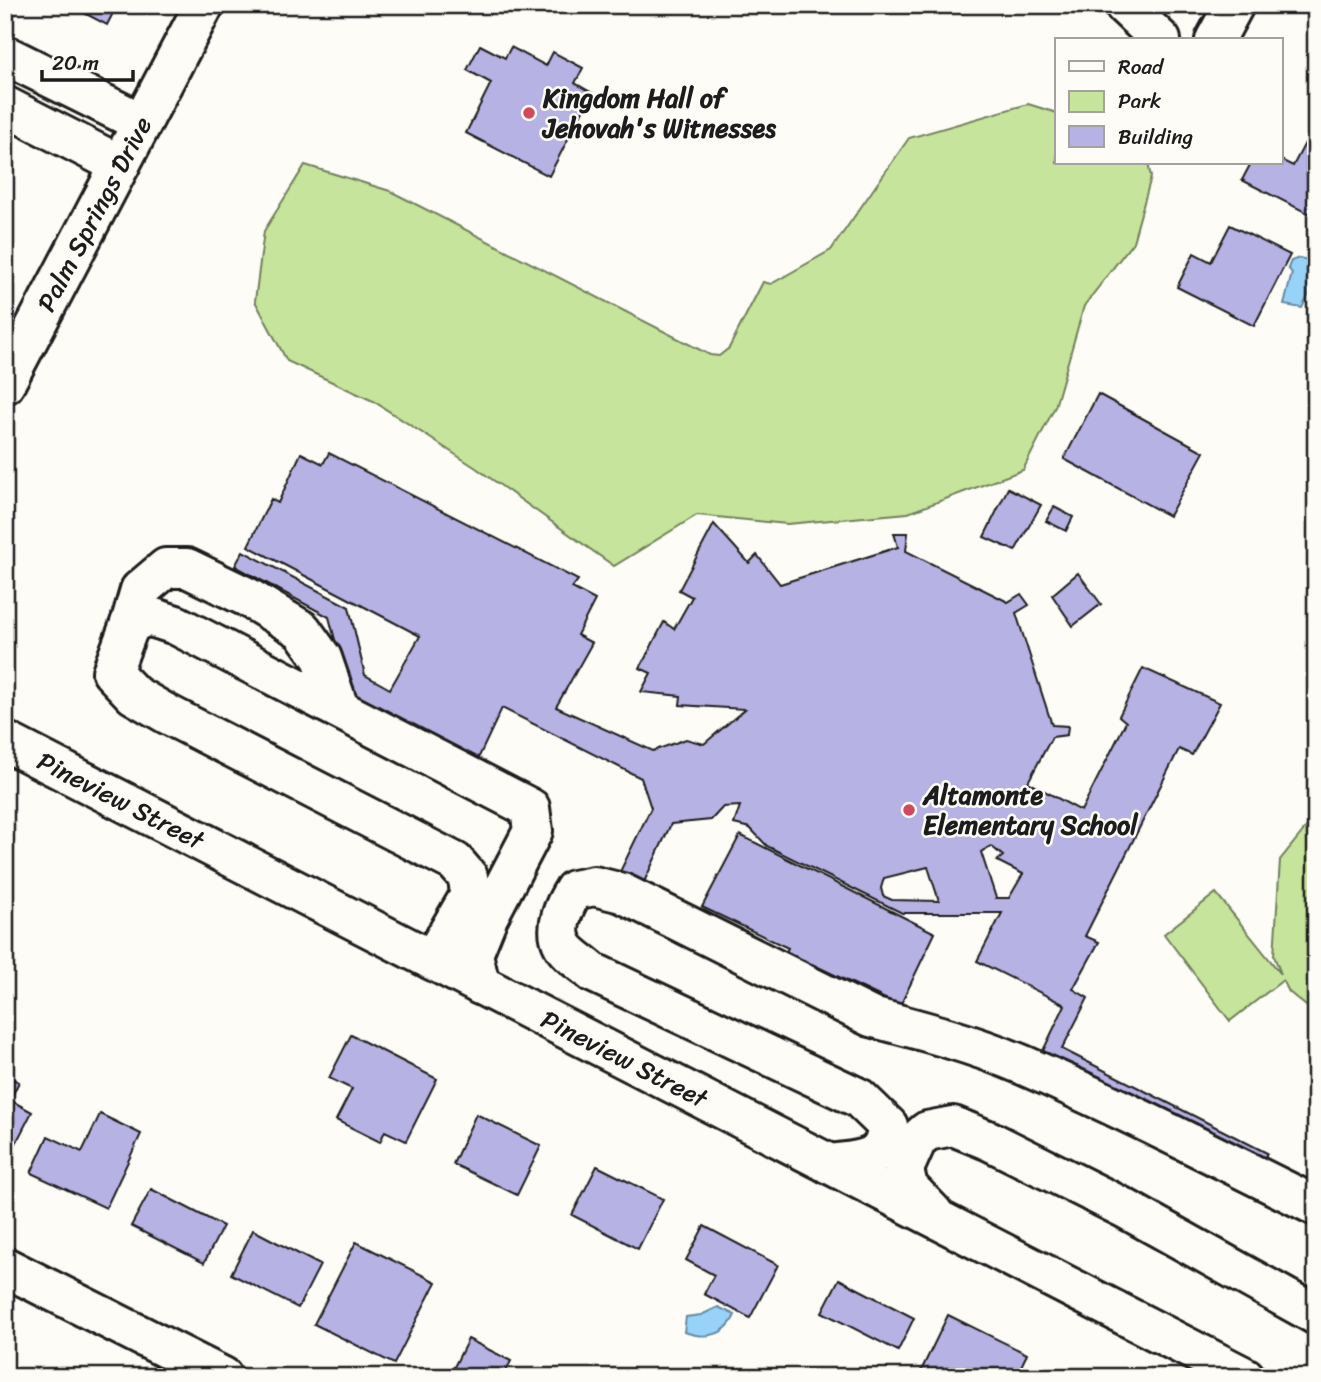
<svg xmlns="http://www.w3.org/2000/svg" width="1321" height="1382" viewBox="0 0 1321 1382" font-family="Sriracha,sans-serif">
  <style>
    .green { fill: #c6e49b; stroke: #71805c; stroke-width: 2 }
    .water { fill: #97d3f8; stroke: #668aa0; stroke-width: 2 }
    .building { fill: #b6b2e4; stroke: #1c1c1c; stroke-width: 2; fill-rule: evenodd }
    .lines { fill: none; stroke-linecap: round; stroke-linejoin: round }
    .minor-casing { stroke: #1c1c1c; stroke-width: 44 }
    .minor { stroke: #fdfcf7; stroke-width: 38 }
    .poi-dot { fill: #d1495b; stroke: #fdfcf7; stroke-width: 2.5 }
    .labels { text-anchor: middle; stroke-width: 5; stroke-linejoin: round; paint-order: stroke }
    .poi-label { font-size: 26px; font-weight: bold; fill: #1c1c1c; stroke: #fdfcf7; text-anchor: start }
    .street-label { font-size: 26px; fill: #1c1c1c; stroke: #fdfcf7 }
  </style>
  <rect width="100%" height="100%" fill="#fdfcf7"/>
  <filter id="ink" filterUnits="userSpaceOnUse"><feTurbulence type="fractalNoise" baseFrequency=".0143" numOctaves="2"/><feDisplacementMap in="SourceGraphic" scale="14" xChannelSelector="R" yChannelSelector="G"/><feConvolveMatrix kernelMatrix="1 2 1 2 8 2 1 2 1" color-interpolation-filters="sRGB"/></filter>
  <g filter="url(#ink)">
    <g class="green">
      <path d="M1028,104L1057,113V163H1148L1151,177L1133,242L1084,306L1055,407L1023,470L908,513L787,524L697,515L614,566L476,468L373,401L287,361L255,301L264,231L305,165L390,191L710,355L719,356L729,348L763,282L771,284L831,250L909,138Z"/>
      <path d="M1316,815V1014L1289,992L1283,980L1230,1021L1164,934L1216,893L1281,974L1274,956L1280,860Z"/>
    </g>
    <g class="water">
      <path d="M1299,258L1313,261L1309,294L1302,308L1284,305L1292,273L1288,268L1291,261Z"/>
      <path d="M718,1307L735,1315C725,1337 705,1339 684,1332L686,1317L701,1315Z"/>
    </g>
    <g class="building">
      <path d="M69,5H117L107,25Z"/>
      <path d="M480,45L505,58L511,47L546,66L553,52L583,68L575,83L592,93L549,176L466,133L491,83L467,70Z"/>
      <path d="M1313,128L1316,129L1315,217L1242,180L1251,163H1281V160L1293,166Z"/>
      <path d="M1230,225L1290,255L1254,326L1177,287L1194,253L1211,262Z"/>
      <path d="M1098,394L1204,452L1169,516L1064,459Z"/>
      <path d="M301,453L323,464L329,453L578,580L572,588L595,600L577,635L592,643L556,707L653,751L686,739L704,744L745,709L680,705L681,696L641,692L651,673L640,668L664,622L674,629L692,597L679,590L714,524L749,563L757,555L780,584L898,547L894,533H908L906,551L1008,602L1021,594L1029,605L1016,613L1052,725L1068,726L1067,735L1052,737L1028,782L1081,811L1126,722L1119,716L1143,668L1220,703L1192,755L1179,749L1085,936L1099,942L1073,989L1088,998L1062,1049L1267,1153L1260,1166L1040,1057L1065,1005L977,961L1002,913H902L767,846L750,828L734,824L740,806L723,807L711,820L671,824L638,895L614,884L651,808L641,778L502,708L478,759L349,693L329,617L235,566L243,551L349,607L365,675L390,689L420,636L248,546L271,499L278,503ZM991,846L1003,856L997,861L1023,874L1009,898H996L981,852ZM928,867L939,901L892,900L883,896L881,888L884,878Z"/>
      <path d="M1008,488L1041,505L1015,551L984,537Z"/>
      <path d="M1054,507L1073,517L1066,531L1046,521Z"/>
      <path d="M1078,573L1101,604L1073,626L1052,595Z"/>
      <path d="M740,835L935,933L900,1006L812,964L808,972L783,957L788,948L702,907Z"/>
      <path d="M351,1035L437,1079L406,1141L385,1131L380,1142L336,1120L352,1089L329,1078Z"/>
      <path d="M5,1075L19,1082L10,1100L32,1112L15,1145L5,1140Z"/>
      <path d="M100,1114L141,1134L106,1208L31,1173L48,1136L82,1152Z"/>
      <path d="M476,1114L541,1146L517,1195L453,1164Z"/>
      <path d="M597,1166L663,1199L638,1249L572,1215Z"/>
      <path d="M151,1189L223,1226L204,1263L131,1226Z"/>
      <path d="M704,1226L778,1265L750,1318L704,1294L714,1275L686,1260Z"/>
      <path d="M253,1230L320,1265L298,1308L231,1274Z"/>
      <path d="M356,1242L436,1282L394,1364L314,1324Z"/>
      <path d="M839,1279L914,1318L898,1351L822,1312Z"/>
      <path d="M948,1315L1027,1354L1016,1377H918Z"/>
      <path d="M468,1339L511,1361L503,1377L450,1375Z"/>
    </g>
    <g class="lines">
      <defs>
        <g id="minor">
          <path d="M1124,5L1161,40"/>
          <path d="M1215,40L1234,5"/>
          <path d="M5,55L142,123"/>
          <path d="M5,106L120,165"/>
          <path id="s1" d="M5,384L204,5"/>
          <path d="M129,628L140,590L166,568H187L247,597L302,630L322,658L339,708"/>
          <path id="s2" d="M5,741L1245,1377"/>
          <path d="M432,960L470,895L468,877L455,862L167,714L134,695L112,672L130,624L148,616L176,625L530,808L533,831L488,917L473,954L480,985"/>
          <path d="M829,1164C859,1160 884,1163 888,1126L859,1098L592,972C584,964 568,955 563,945C553,928 565,904 574,890L594,886L622,893L871,1017C921,1030 974,1044 1023,1065C1122,1108 1219,1158 1316,1206"/>
          <path d="M933,1213L908,1187L904,1169L917,1140L927,1131L953,1126L990,1141L1124,1208L1316,1315"/>
          <path d="M5,1267L223,1377"/>
        </g>
      </defs>
      <use href="#minor" class="minor-casing"/>
      <use href="#minor" class="minor"/>
    </g>
  </g>
  <g class="poi-dot">
    <circle cx="529" cy="113" r="7"/>
    <circle cx="909" cy="810" r="7"/>
  </g>
  <g class="labels">
    <g class="poi-label">
      <text x="543" y="107">Kingdom Hall of<tspan x="543" dy="30">Jehovah's Witnesses</tspan></text>
      <text x="923" y="804">Altamonte<tspan x="923" dy="30">Elementary School</tspan></text>
    </g>
    <g class="street-label">
      <text dy="9" stroke="none"><textPath href="#s1" startOffset="192">Palm Springs Drive</textPath></text>
      <text dy="9" stroke="none"><textPath href="#s2" startOffset="130">Pineview Street</textPath></text>
      <text dy="9" stroke="none"><textPath href="#s2" startOffset="696">Pineview Street</textPath></text>
    </g>
  </g>
  <rect width="1321" height="1382" fill="none" stroke="#fdfcf7" stroke-width="28"/>
  <rect x="14" y="14" width="1293" height="1354" fill="none" stroke="#1c1c1c" stroke-width="2.5" filter="url(#ink)"/>
  <rect x="1055" y="38" width="228" height="126" fill="#fdfcf7" stroke="#a3a29f" stroke-width="2"/>
  <rect x="1069" y="61" width="35" height="10" fill="#fdfcf7" stroke="#a3a29f" stroke-width="2"/>
  <text x="1118" y="74" font-size="21" fill="#1c1c1c">Road</text>
  <rect x="1069" y="91" width="35" height="21" fill="#c6e49b" stroke="#a3a29f" stroke-width="2"/>
  <text x="1118" y="108" font-size="21" fill="#1c1c1c">Park</text>
  <rect x="1069" y="126" width="35" height="21" fill="#b6b2e4" stroke="#a3a29f" stroke-width="2"/>
  <text x="1118" y="144" font-size="21" fill="#1c1c1c">Building</text>
  <path d="M42 70v10h91v-10" fill="none" stroke="#1c1c1c" stroke-width="3.5"/>
  <text x="52" y="70" font-size="21" fill="#1c1c1c" stroke="#fdfcf7" stroke-width="5" paint-order="stroke">20 m</text>
</svg>
